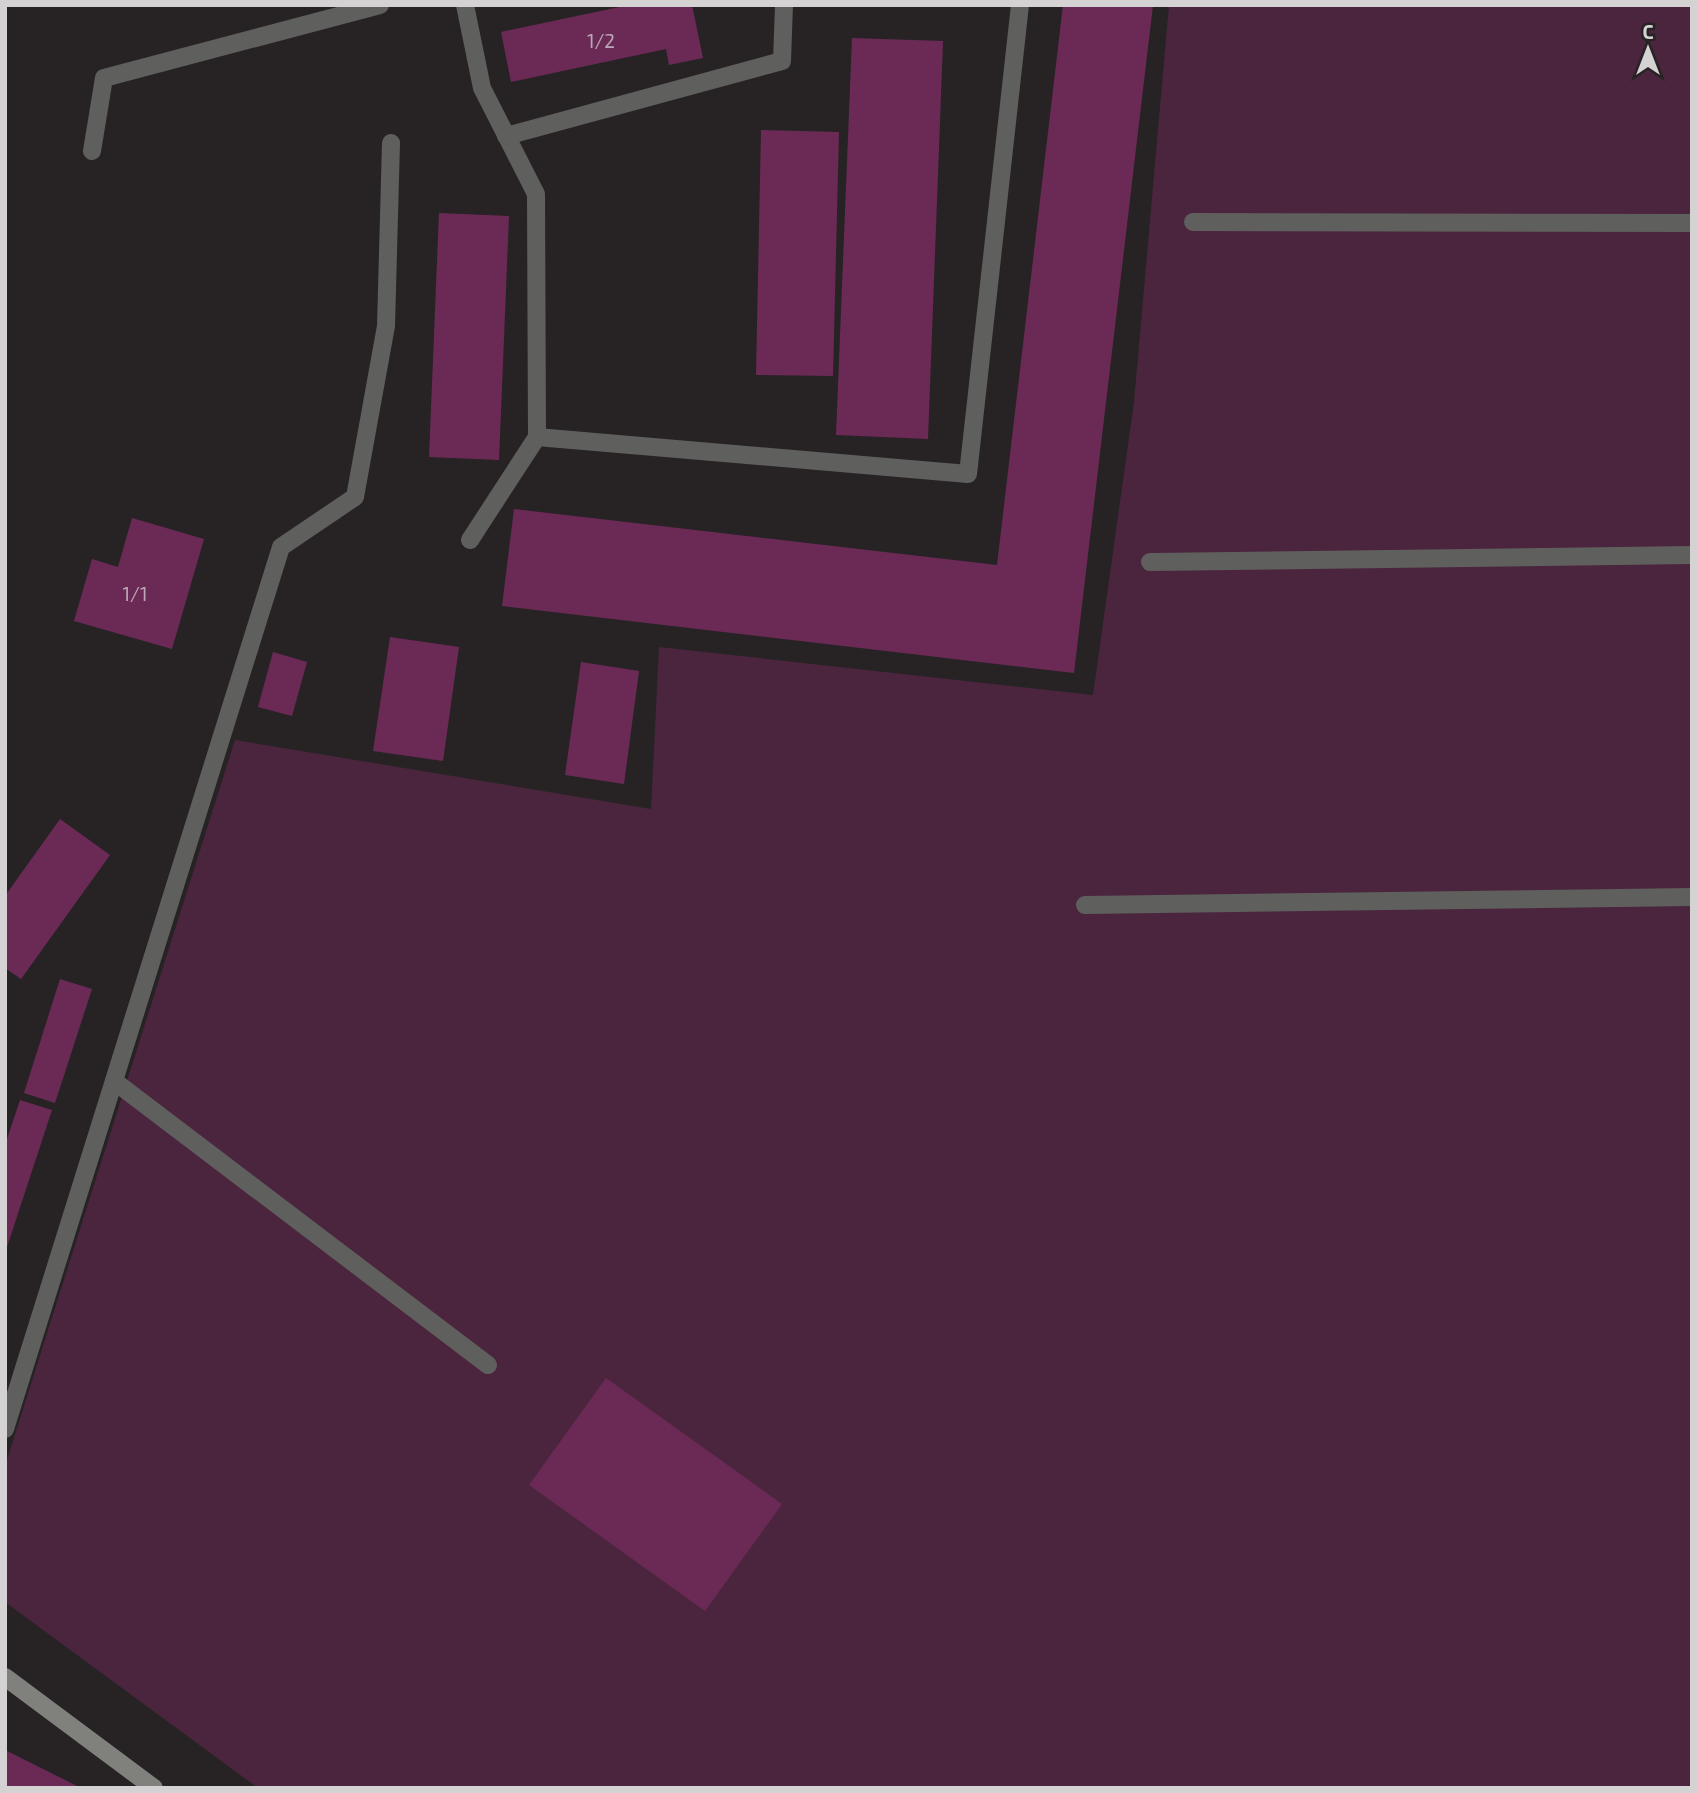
<svg xmlns="http://www.w3.org/2000/svg" width="1697" height="1793" viewBox="0 0 1697 1793" font-family="'Exo 2',sans-serif">
  <style>
    .green { fill: #4b253d }
    .building { fill: #6b2a55 }
    .lines { fill: none; stroke-linecap: round; stroke-linejoin: round }
    .lane { stroke: #5f5f5d; stroke-width: 18 }
    .secondary { stroke: #80807d; stroke-width: 18 }
    .labels { text-anchor: middle; stroke-width: 5; stroke-linejoin: round; paint-order: stroke }
    .number-label { font-size: 19px; fill: #baa8b4 }
  </style>
  <rect width="100%" height="100%" fill="#272325"/>
  <path class="green" d="M1169,5H1692V1788H258L5,1602V1466L235,740L651,809L659,647L1093,695L1134,402Z"/>
  <g class="building">
    <path d="M629,5H692L703,58L669,65L666,49L511,82L501,32Z"/>
    <path d="M1063,5H1153L1074,673L502,606L514,509L997,565Z"/>
    <path d="M852,38L943,41L928,439L836,435Z"/>
    <path d="M761,130L839,132L833,376L756,375Z"/>
    <path d="M439,213L509,216L499,460L429,457Z"/>
    <path d="M132,518L204,539L172,649L74,621L92,559L118,567Z"/>
    <path d="M390,637L459,647L443,761L373,751Z"/>
    <path d="M273,652L307,662L292,716L258,707Z"/>
    <path d="M581,662L639,671L624,784L565,775Z"/>
    <path d="M60,819L110,855L21,979L5,968V896Z"/>
    <path d="M60,979L92,989L55,1103L24,1093Z"/>
    <path d="M20,1100L52,1110L6,1250L5,1145Z"/>
    <path d="M606,1378L782,1504L705,1611L529,1485Z"/>
    <path d="M5,1750L81,1788H5Z"/>
  </g>
  <g class="lines">
    <g class="lane">
      <path d="M465,5L482,88L536,194L537,437L470,540"/>
      <path d="M506,136L782,61L784,5"/>
      <path d="M92,151L104,78L380,5"/>
      <path d="M1193,222L1692,223"/>
      <path d="M537,437L968,474L1020,5"/>
      <path d="M1150,562L1692,555"/>
      <path d="M1085,905L1692,897"/>
      <path d="M114,1081L488,1365"/>
      <path d="M5,1429L281,547L355,497L386,326L391,143"/>
    </g>
    <path class="secondary" d="M5,1677L154,1788"/>
  </g>
  <g class="labels">
    <g class="number-label">
      <text x="601" y="48">1/2</text>
      <text x="135" y="601">1/1</text>
    </g>
  </g>
  <rect width="1697" height="1793" fill="none" stroke="#d5d2d4" stroke-width="14"/>
  <g transform="translate(1648 49)" stroke="#272325" stroke-width="5" paint-order="stroke">
  <path d="M0-5L12 26L0 18L-12 26Z" fill="#d5d2d4"/>
  <text y="-10" font-size="19" font-weight="bold" text-anchor="middle" fill="#d5d2d4">С</text>
  </g>
</svg>
